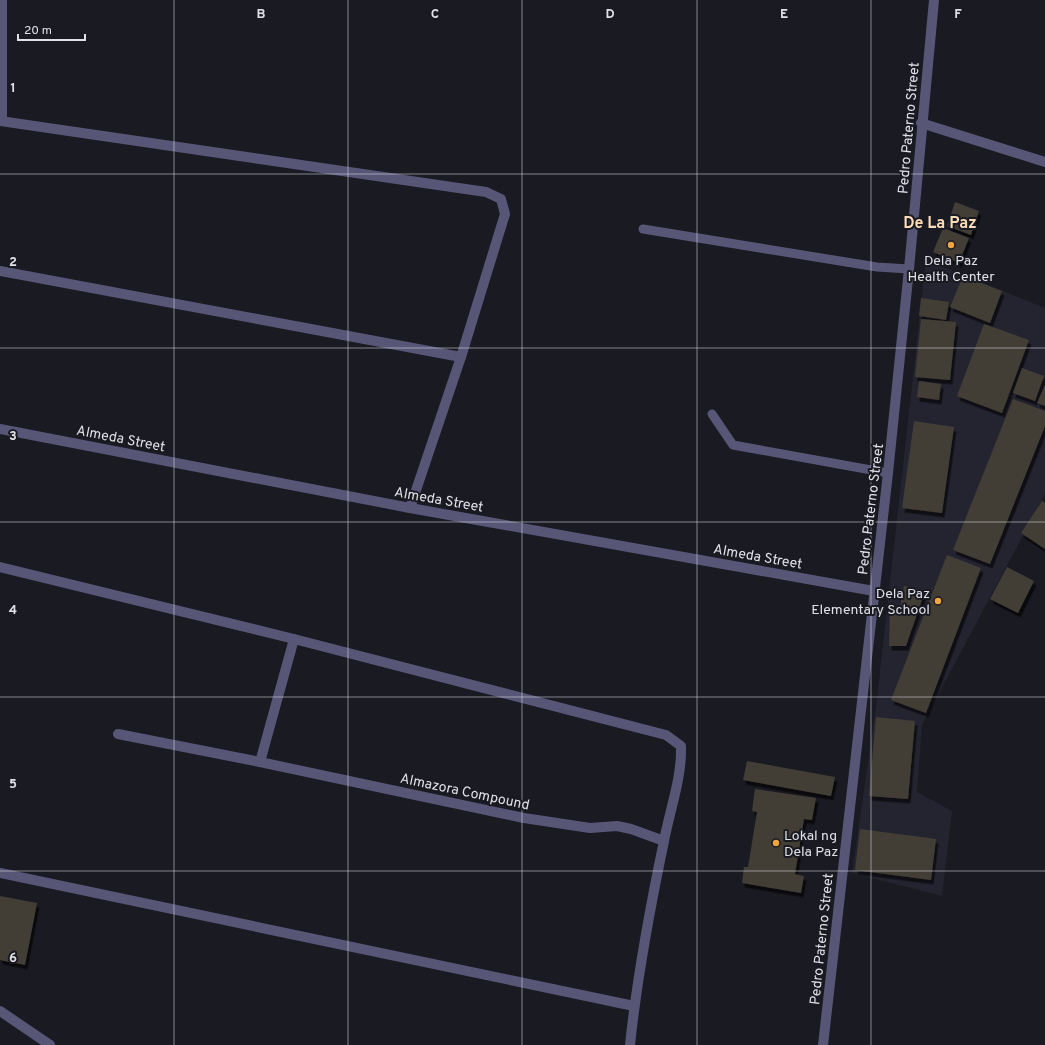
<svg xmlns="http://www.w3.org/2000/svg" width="1045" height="1045" viewBox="0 0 1045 1045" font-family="Overpass,sans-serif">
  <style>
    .built { fill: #242431 }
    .building { fill: #433d35; filter: url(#shadow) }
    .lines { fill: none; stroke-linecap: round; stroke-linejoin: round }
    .service { stroke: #585677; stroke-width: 9 }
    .minor { stroke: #585677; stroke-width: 10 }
    .tertiary { stroke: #585677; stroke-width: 10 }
    .grid { fill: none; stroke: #e0e0e6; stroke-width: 1; stroke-opacity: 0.55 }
    .poi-dot { fill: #f0a63e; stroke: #1a1a22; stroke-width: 1.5 }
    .labels { text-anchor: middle; stroke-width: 4; stroke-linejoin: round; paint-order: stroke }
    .street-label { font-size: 14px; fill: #e0e0e6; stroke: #1a1a22 }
    .poi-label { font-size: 14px; fill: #e0e0e6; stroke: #1a1a22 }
    .quarter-label { font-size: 16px; font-weight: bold; fill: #fdddb8; stroke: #1a1a22 }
    .grid-label { font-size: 13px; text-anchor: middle; font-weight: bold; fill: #e0e0e6; stroke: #1a1a22; stroke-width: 4; stroke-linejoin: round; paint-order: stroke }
  </style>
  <defs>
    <filter id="shadow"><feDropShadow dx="2.5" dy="4.5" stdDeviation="0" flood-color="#0009"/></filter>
  </defs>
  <rect width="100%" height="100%" fill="#1a1a22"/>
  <path class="built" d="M926,260L1045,308V494L922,725L917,792L952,811L942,896L852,873L876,707Z"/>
  <g class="building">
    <path d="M955,202L979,211L971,235L947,226Z"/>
    <path d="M943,228L969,238L959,263L933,252Z"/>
    <path d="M963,276L1002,291L990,323L950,307Z"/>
    <path d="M921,298L949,302L946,320L919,316Z"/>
    <path d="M921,319L956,322L950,380L915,377Z"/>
    <path d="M984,324L1029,340L1002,413L957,396Z"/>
    <path d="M1022,368L1044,376L1035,401L1013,393Z"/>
    <path d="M919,381L941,384L939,400L917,397Z"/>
    <path d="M1045,385V406L1037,403Z"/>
    <path d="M1013,399L1045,411V426L990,564L953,550Z"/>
    <path d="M914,421L954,427L942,513L902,508Z"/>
    <path d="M1042,501L1045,503V549L1021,533Z"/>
    <path d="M947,555L981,568L926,713L891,700Z"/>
    <path d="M1007,567L1034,581L1018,613L990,599Z"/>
    <path d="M904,586L925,591L906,646H889L890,608H900Z"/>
    <path d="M876,717L915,721L908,799L869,796Z"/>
    <path d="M747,761L835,777L831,796L743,780Z"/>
    <path d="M755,789L816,798L812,820L804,819L795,874L804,876L801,893L742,883L744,867H748L757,812L752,811Z"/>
    <path d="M860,829L936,839L931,880L855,870Z"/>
    <path d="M0,896L37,903L25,965L0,960Z"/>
  </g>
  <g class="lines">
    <g class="service">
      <path d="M643,229L877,267L909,269"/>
      <path d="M712,414L733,445L888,473"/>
    </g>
    <g class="minor">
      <path d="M2,0V121"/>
      <path d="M0,121L486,192L501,199L505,214L461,357L410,508"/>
      <path d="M921,123L1045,162"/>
      <path d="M0,271L461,357"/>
      <path d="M0,429L410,508L874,591"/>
      <path d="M0,567L294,639L666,735L681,746C682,778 670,809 664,841C650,908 637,977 630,1045"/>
      <path d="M118,734L260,762L524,818L590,828L617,826L631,829L664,841"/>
      <path d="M260,762L294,639"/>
      <path d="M0,873L634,1006"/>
      <path d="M0,1011L50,1045"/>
    </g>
    <path class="tertiary" d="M823,1045L888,473L909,269L934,0"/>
  </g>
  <path class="grid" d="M174,0V1045M348,0V1045M522,0V1045M697,0V1045M871,0V1045M0,174H1045M0,348H1045M0,522H1045M0,697H1045M0,871H1045"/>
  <g class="poi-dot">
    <circle cx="951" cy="245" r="4"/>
    <circle cx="938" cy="601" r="4"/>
    <circle cx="776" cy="843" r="4"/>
  </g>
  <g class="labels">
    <g class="street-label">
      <text transform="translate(908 128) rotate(-85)" y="5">Pedro Paterno Street</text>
      <text transform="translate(121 438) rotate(11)" y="5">Almeda Street</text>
      <text transform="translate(439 499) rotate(10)" y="5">Almeda Street</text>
      <text transform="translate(870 509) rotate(-83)" y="5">Pedro Paterno Street</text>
      <text transform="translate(758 556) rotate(10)" y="5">Almeda Street</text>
      <text transform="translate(465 791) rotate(12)" y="5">Almazora Compound</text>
      <text transform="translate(821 939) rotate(-84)" y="5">Pedro Paterno Street</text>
    </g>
    <g class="poi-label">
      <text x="951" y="265">Dela Paz<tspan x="951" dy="16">Health Center</tspan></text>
      <text x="930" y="598" text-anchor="end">Dela Paz<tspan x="930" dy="16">Elementary School</tspan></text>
      <text x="784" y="840" text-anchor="start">Lokal ng<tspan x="784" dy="16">Dela Paz</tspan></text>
    </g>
    <g class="quarter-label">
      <text x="940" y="228">De La Paz</text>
    </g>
  </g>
  <g class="grid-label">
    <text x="261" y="18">B</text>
    <text x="435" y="18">C</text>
    <text x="610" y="18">D</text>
    <text x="784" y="18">E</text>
    <text x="958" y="18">F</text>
    <text x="13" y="92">1</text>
    <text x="13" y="266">2</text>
    <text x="13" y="440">3</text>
    <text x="13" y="614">4</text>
    <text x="13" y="788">5</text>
    <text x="13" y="962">6</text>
  </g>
  <path d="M18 34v6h67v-6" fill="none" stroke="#e0e0e6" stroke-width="2"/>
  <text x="24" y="34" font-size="12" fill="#e0e0e6" stroke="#1a1a22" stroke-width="3" paint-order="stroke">20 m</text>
</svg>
